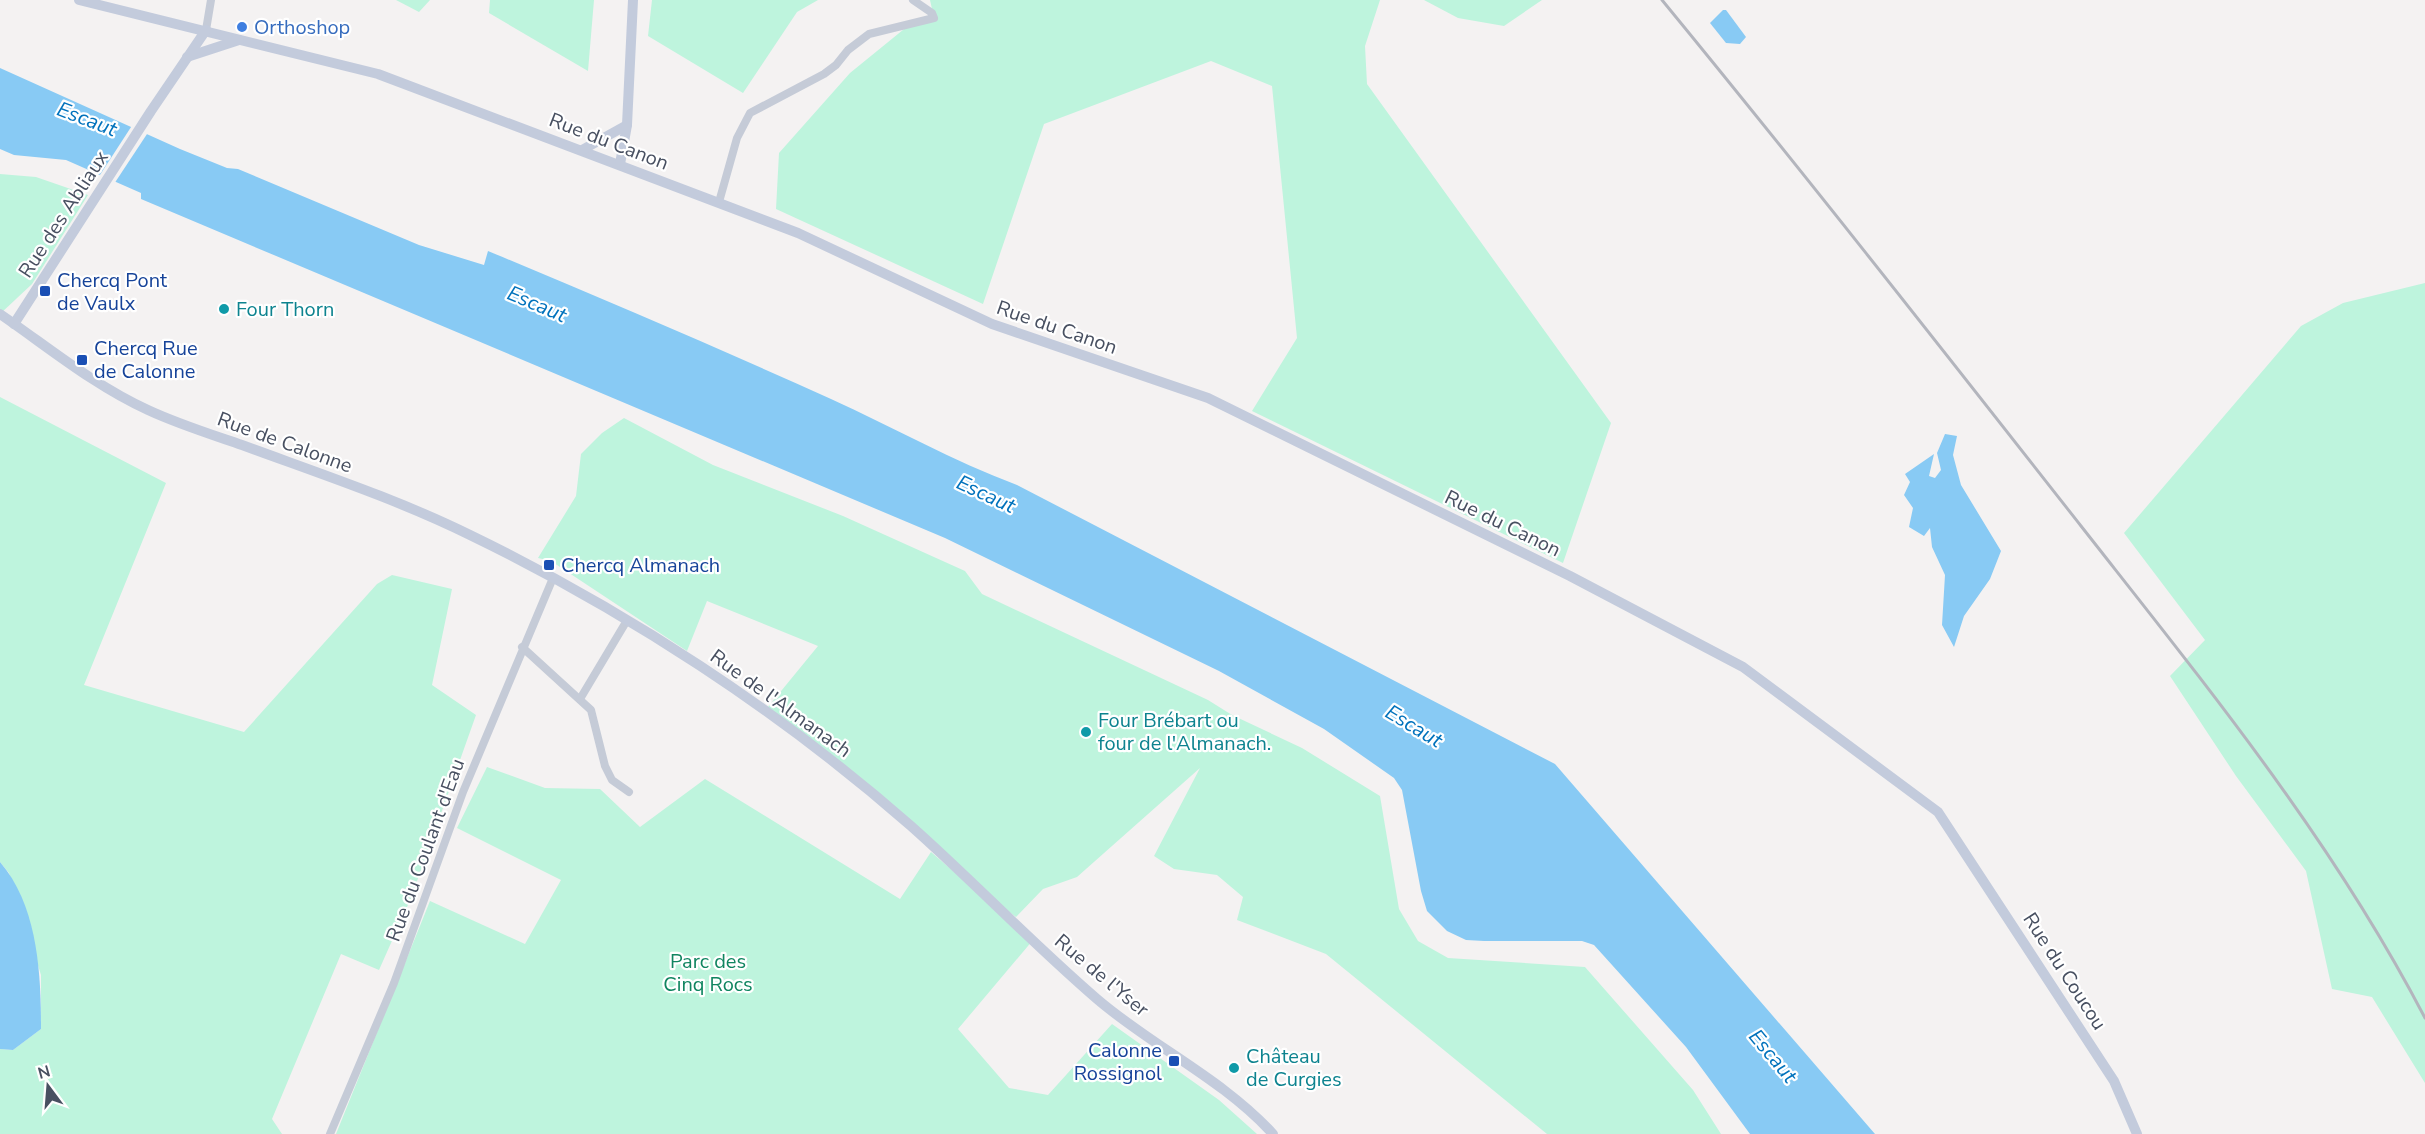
<svg xmlns="http://www.w3.org/2000/svg" width="2425" height="1134" viewBox="0 0 2425 1134" font-family="'Nunito Sans',sans-serif">
  <style>
    .green { fill: #bef4dd }
    .water { fill: #88caf4 }
    .pier { fill: #f4f2f2 }
    .lines { fill: none; stroke-linecap: round; stroke-linejoin: round }
    .street { stroke: #c5cbd7; stroke-width: 8 }
    .secondary { stroke: #c3cbdc; stroke-width: 10 }
    .rail { stroke: #b3b5bd; stroke-width: 3 }
    .shop-dot { fill: #3f7fe0; stroke: #fff; stroke-width: 2 }
    .transit-dot { fill: #1a4fb4; stroke: #fff; stroke-width: 2 }
    .culture-dot { fill: #0f9aa8; stroke: #fff; stroke-width: 2 }
    .labels { text-anchor: middle; stroke-width: 4.5; stroke-linejoin: round; paint-order: stroke }
    .shop-label { font-size: 20px; fill: #366cbe; stroke: #fff; text-anchor: start }
    .street-label { font-size: 20px; fill: #485061; stroke: #fff }
    .transit-label { font-size: 20px; fill: #164399; stroke: #fff; text-anchor: start }
    .culture-label { font-size: 20px; fill: #0d838f; stroke: #fff; text-anchor: start }
    .park-label { font-size: 20px; fill: #108560; stroke: #fff }
    .water-label { font-size: 21px; font-style: italic; fill: #0072bc; stroke: #fff }
  </style>
  <rect width="100%" height="100%" fill="#f4f2f2"/>
  <g class="green">
    <path d="M396,0H430L419,12Z"/>
    <path d="M490,0H594L588,71L489,13Z"/>
    <path d="M652,0H818L797,12L743,93L648,36Z"/>
    <path d="M930,0H1380L1365,46L1367,84L1611,423L1563,563L1252,411L1297,338L1272,86L1211,61L1044,124L983,304L776,209L779,153L850,73L909,25L934,18Z"/>
    <path d="M1424,0H1542L1504,26L1458,18Z"/>
    <path d="M0,174L36,177L88,195L32,284L0,314Z"/>
    <path d="M2425,283V1083L2372,997L2332,989L2306,871L2236,776L2170,676L2205,640L2124,533L2301,326L2343,303Z"/>
    <path d="M0,397L166,483L84,685L244,732L377,584L392,575L452,589L432,685L476,715L411,898L379,970L341,954L272,1119L282,1134H0V1049L13,1050L41,1029V975L9,873L0,862Z"/>
    <path d="M624,418L713,465L843,516L965,571L982,594L1208,700L1232,715L1302,748L1380,796L1399,909L1418,941L1448,958L1585,967L1693,1090L1721,1134H1547L1326,954L1237,920L1243,897L1217,875L1174,869L1154,856L1200,768L1077,877L1043,889L1016,917L982,892L768,707L818,646L707,601L687,651L551,561L538,558L576,496L581,454L602,433Z"/>
    <path d="M487,767L545,788L600,789L640,827L705,779L900,899L931,852L1033,940L958,1029L1009,1088L1048,1095L1112,1024L1219,1100L1257,1134H336L430,901L525,944L561,880L457,828Z"/>
  </g>
  <g class="water">
    <path d="M1723,10H1726L1746,37L1740,44L1726,43L1710,23Z"/>
    <path d="M0,68L180,149L227,168L238,169L419,245L484,265L488,251C603,299 718,348 831,399C893,427 953,461 1017,485L1555,764L1875,1134H1750L1686,1047L1594,945L1582,941H1484L1466,940L1447,931L1427,911L1421,891L1402,790L1394,778L1324,729L1219,671L945,538L141,199V193L66,160L14,155L0,149Z"/>
    <path d="M1945,434L1957,436L1953,455L1961,485L2001,551L1990,579L1964,616L1954,647L1942,625L1945,575L1932,547L1930,528L1924,536L1909,527L1913,508L1904,495L1910,482L1905,474L1934,454L1929,476L1935,478L1941,470L1937,453Z"/>
    <path d="M0,862C38,906 41,974 41,1029L13,1050L0,1049Z"/>
  </g>
  <path class="pier" d="M133,124L149,131L114,184L98,178Z"/>
  <g class="lines">
    <g class="street">
      <path d="M206,30L211,0"/>
      <path d="M719,202L737,138L750,113L824,74L836,65L848,50L869,34L934,18L932,13L913,0"/>
      <path d="M522,647L591,710L605,766L612,780L629,792"/>
      <path d="M580,699L626,622"/>
      <path d="M330,1134L394,983L463,792L553,578"/>
    </g>
    <g class="secondary">
      <path d="M79,0L378,74L798,233L992,324L1208,398L1570,576L1743,667L1938,812L2114,1081L2137,1134"/>
      <path d="M187,57L239,40"/>
      <path d="M582,150L627,125"/>
      <path d="M620,164L627,125L633,0"/>
      <path d="M0,314C48,347 95,386 148,410C178,424 210,434 242,445C318,473 397,499 470,535C627,611 780,711 911,826C974,882 1033,944 1097,999C1153,1047 1223,1079 1273,1134"/>
      <path d="M14,324L151,111L206,30"/>
    </g>
    <path class="rail" d="M1662,0C1804,173 1942,349 2081,526C2205,684 2332,839 2425,1018"/>
  </g>
  <circle class="shop-dot" cx="242" cy="27" r="6"/>
  <g class="transit-dot">
    <rect x="39" y="285" width="12" height="12" rx="3"/>
    <rect x="76" y="354" width="12" height="12" rx="3"/>
    <rect x="543" y="559" width="12" height="12" rx="3"/>
    <rect x="1168" y="1055" width="12" height="12" rx="3"/>
  </g>
  <g class="culture-dot">
    <circle cx="224" cy="309" r="6"/>
    <circle cx="1086" cy="732" r="6"/>
    <circle cx="1234" cy="1068" r="6"/>
  </g>
  <g class="labels">
    <g class="shop-label">
      <text x="254" y="34">Orthoshop</text>
    </g>
    <g class="street-label">
      <text transform="translate(609 141) rotate(21)" y="7">Rue du Canon</text>
      <text transform="translate(63 214) rotate(-57)" y="7">Rue des Abliaux</text>
      <text transform="translate(1057 327) rotate(19)" y="7">Rue du Canon</text>
      <text transform="translate(285 442) rotate(20)" y="7">Rue de Calonne</text>
      <text transform="translate(1503 523) rotate(26)" y="7">Rue du Canon</text>
      <text transform="translate(781 703) rotate(36)" y="7">Rue de l'Almanach</text>
      <text transform="translate(425 850) rotate(-70)" y="7">Rue du Coulant d'Eau</text>
      <text transform="translate(2065 971) rotate(57)" y="7">Rue du Coucou</text>
      <text transform="translate(1102 975) rotate(40)" y="7">Rue de l'Yser</text>
    </g>
    <g class="transit-label">
      <text x="57" y="287">Chercq Pont<tspan x="57" dy="23">de Vaulx</tspan></text>
      <text x="94" y="355">Chercq Rue<tspan x="94" dy="23">de Calonne</tspan></text>
      <text x="561" y="572">Chercq Almanach</text>
      <text x="1162" y="1057" text-anchor="end">Calonne<tspan x="1162" dy="23">Rossignol</tspan></text>
    </g>
    <g class="culture-label">
      <text x="236" y="316">Four Thorn</text>
      <text x="1098" y="727">Four Brébart ou<tspan x="1098" dy="23">four de l'Almanach.</tspan></text>
      <text x="1246" y="1063">Château<tspan x="1246" dy="23">de Curgies</tspan></text>
    </g>
    <g class="park-label">
      <text x="708" y="968">Parc des<tspan x="708" dy="23">Cinq Rocs</tspan></text>
    </g>
    <g class="water-label">
      <text transform="translate(87 119) rotate(21)" y="7">Escaut</text>
      <text transform="translate(537 304) rotate(23)" y="7">Escaut</text>
      <text transform="translate(986 494) rotate(25)" y="7">Escaut</text>
      <text transform="translate(1414 726) rotate(31)" y="7">Escaut</text>
      <text transform="translate(1773 1056) rotate(50)" y="7">Escaut</text>
    </g>
  </g>
  <g transform="translate(48 1086) rotate(344)" stroke="#ffffff" stroke-width="4.5" paint-order="stroke">
  <path d="M0-4.5L10 22L0 15L-10 22Z" fill="#485061"/>
  <text y="-9" font-size="16" font-weight="bold" text-anchor="middle" fill="#485061">N</text>
  </g>
</svg>
